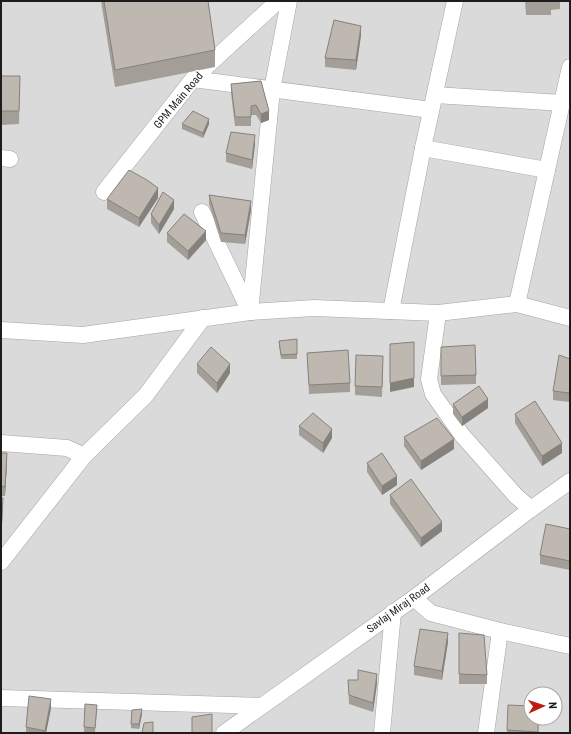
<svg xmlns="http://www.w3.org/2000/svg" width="571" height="734" viewBox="0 0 571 734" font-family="'Roboto Condensed',sans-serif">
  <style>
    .residential { fill: #dbdada; fill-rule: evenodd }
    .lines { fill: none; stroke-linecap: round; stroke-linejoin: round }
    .minor-casing { stroke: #a4a4a4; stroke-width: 17 }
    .minor { stroke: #fff; stroke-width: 16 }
    .wall { fill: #a39e98 }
    .shaded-wall { fill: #85817c }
    .building { fill: #beb8b1; stroke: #85817c }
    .labels { text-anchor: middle; stroke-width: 3; stroke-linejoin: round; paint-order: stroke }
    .street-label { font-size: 11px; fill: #1d1d1d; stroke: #fff }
  </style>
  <rect width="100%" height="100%" fill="#eeebe4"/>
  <path class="residential" d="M1,1H570V733H1ZM531,694H555V718H531Z"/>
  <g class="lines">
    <defs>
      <g id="minor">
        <path d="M193,79L431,110"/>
        <path d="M435,95L562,103"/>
        <path d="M423,148L547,170"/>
        <path d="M1,158L10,159"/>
        <path d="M104,192L193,79L278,1"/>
        <path d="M202,212L250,312"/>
        <path d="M517,304L570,67"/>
        <path d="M391,311L423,148L455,1"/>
        <path d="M250,312L272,90L289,1"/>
        <path d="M438,313L429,379L433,394L462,435L516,496L531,509"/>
        <path d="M1,330L83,335L250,312L314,308L438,313L517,304L570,318"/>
        <path d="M1,443L67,448L84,456"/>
        <path d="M1,562L84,456L146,395L203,318"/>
        <path d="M414,598L431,613L500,631L570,646"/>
        <path d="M1,698L261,706"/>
        <path d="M224,733L414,598L531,509L570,481"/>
        <path d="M382,733L393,612"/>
        <path d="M486,733L500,631"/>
      </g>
    </defs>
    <use href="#minor" class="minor-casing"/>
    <use href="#minor" class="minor"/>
  </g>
  <g class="wall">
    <path d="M101,1H208L215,50V67L115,87Z"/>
    <path d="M525,1H560V9L551,10V15H526Z"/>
    <path d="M361,35L356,70L325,67V58Z"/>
    <path d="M1,76H20L19,124L1,125Z"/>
    <path d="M261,81L269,120L261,123L256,115H251V126H235L231,93V84Z"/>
    <path d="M182,124H209L203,138L182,129Z"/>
    <path d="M255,144L252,169L226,162V153Z"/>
    <path d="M209,195L251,210L245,244L221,242L209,204Z"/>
    <path d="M158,198L139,227L107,209V199Z"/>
    <path d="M174,209L159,234L151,223V214Z"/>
    <path d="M167,233L206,240L188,260L167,242Z"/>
    <path d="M279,341L297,354V359H281L279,345Z"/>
    <path d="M441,347L476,375V384L441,385Z"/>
    <path d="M307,353L350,383V392L309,394Z"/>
    <path d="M570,359L569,402L553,400V391Z"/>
    <path d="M197,364L230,373L217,393L197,373Z"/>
    <path d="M383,366L382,397L355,395V386Z"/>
    <path d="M453,404L488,408L462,426L453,414Z"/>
    <path d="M515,414L562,453L542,466L515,423Z"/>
    <path d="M299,426L332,438L323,453L299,435Z"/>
    <path d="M404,437L454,449L421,470L404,446Z"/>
    <path d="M1,453L7,462L5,496H1Z"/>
    <path d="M367,463L397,485L382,495L367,472Z"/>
    <path d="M390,495L442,531L421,547L390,504Z"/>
    <path d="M570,529V570L540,564V555Z"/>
    <path d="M459,633L487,675V684H459Z"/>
    <path d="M448,642L442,680L414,675V666Z"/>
    <path d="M358,670L377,683L373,712L349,704L348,680H358Z"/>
    <path d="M85,704L97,709L95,732H84Z"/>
    <path d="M51,708L46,733H26V727Z"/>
    <path d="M142,714L139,729L131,728V724Z"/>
    <path d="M531,718H539L538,733H507V730Z"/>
  </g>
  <g class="shaded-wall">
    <path d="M361,26V35L356,70V60Z"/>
    <path d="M269,111V120L261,123V114Z"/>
    <path d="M209,119V124L203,138V133Z"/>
    <path d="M255,135V144L252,169V160Z"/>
    <path d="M158,188V198L139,227V218Z"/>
    <path d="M174,200V209L159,234V225Z"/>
    <path d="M251,201V210L245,244V235Z"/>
    <path d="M206,231V240L188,260V251Z"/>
    <path d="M230,364V373L217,393V383Z"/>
    <path d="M414,378V387L390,392V383Z"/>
    <path d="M570,387V396L569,402V393Z"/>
    <path d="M488,399V408L462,426V417Z"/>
    <path d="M332,429V438L323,453V443Z"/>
    <path d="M454,439V449L421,470V461Z"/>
    <path d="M562,443V453L542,466V456Z"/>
    <path d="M7,453V462L5,496V487Z"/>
    <path d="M397,476V485L382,495V486Z"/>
    <path d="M3,498V508L1,541V532Z"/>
    <path d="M442,522V531L421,547V538Z"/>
    <path d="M448,633V642L442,680V671Z"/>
    <path d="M377,674V683L373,712V703Z"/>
    <path d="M51,699V708L46,733H45Z"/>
    <path d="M142,709V714L139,729V724Z"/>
  </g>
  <g class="building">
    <path d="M104,1H208L215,50L115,70Z"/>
    <path d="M334,20L361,26L356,60L325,58Z"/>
    <path d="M1,76H20L19,111H1Z"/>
    <path d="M261,81L269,111L261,114L256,105L251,106V117H235L231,84Z"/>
    <path d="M193,111L209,119L203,133L182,124Z"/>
    <path d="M231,132L255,135L252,160L226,153Z"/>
    <path d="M129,170L147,180L158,188L139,218L107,199Z"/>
    <path d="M163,192L174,200L159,225L151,214Z"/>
    <path d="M209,195L251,201L245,235L221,233Z"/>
    <path d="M184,214L206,231L188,251L167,233Z"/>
    <path d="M297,339V354L281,355L279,341Z"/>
    <path d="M414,342V378L390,383V344Z"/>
    <path d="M475,345L476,375L441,376V347Z"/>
    <path d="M211,347L230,364L217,383L197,364Z"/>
    <path d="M348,350L350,383L309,385L307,353Z"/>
    <path d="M356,355L383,356L382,387L355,386Z"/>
    <path d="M559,355L570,359V387L569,393L553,391Z"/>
    <path d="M479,386L488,399L462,417L453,404Z"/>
    <path d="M535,401L562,443L542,456L515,414Z"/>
    <path d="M313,413L332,429L323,443L299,426Z"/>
    <path d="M437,418L454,439L421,461L404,437Z"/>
    <path d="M1,453H7L5,487L1,486Z"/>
    <path d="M382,453L397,476L382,486L367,463Z"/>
    <path d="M411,479L442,522L421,538L390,495Z"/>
    <path d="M1,498H3L1,532Z"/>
    <path d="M546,524L570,529V561L540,555Z"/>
    <path d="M420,629L448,633L442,671L414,666Z"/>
    <path d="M459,633L484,635L487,675L459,674Z"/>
    <path d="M358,670L377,674L373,703L349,695L348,680H358Z"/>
    <path d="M29,696L51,699L45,731L26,727Z"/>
    <path d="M85,704L97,705L95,728L84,727Z"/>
    <path d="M508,705L531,706V718H538V732L507,730Z"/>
    <path d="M142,709L139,724H131L132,710Z"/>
    <path d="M212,714V733H192V717Z"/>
    <path d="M153,722V733H142L144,723Z"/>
  </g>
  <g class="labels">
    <g class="street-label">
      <text transform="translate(178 100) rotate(-50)" y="4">GPM Main Road</text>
      <text transform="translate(398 608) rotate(-36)" y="4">Savlaj Miraj Road</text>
    </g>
  </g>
  <rect width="571" height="734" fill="none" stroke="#1d1d1d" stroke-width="4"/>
  <g transform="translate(543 706) rotate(87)"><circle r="19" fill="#ffffff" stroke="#a5a5a5"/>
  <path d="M0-3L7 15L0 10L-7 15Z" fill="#be1b0d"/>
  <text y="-6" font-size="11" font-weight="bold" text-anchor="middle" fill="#1d1d1d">N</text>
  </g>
</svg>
